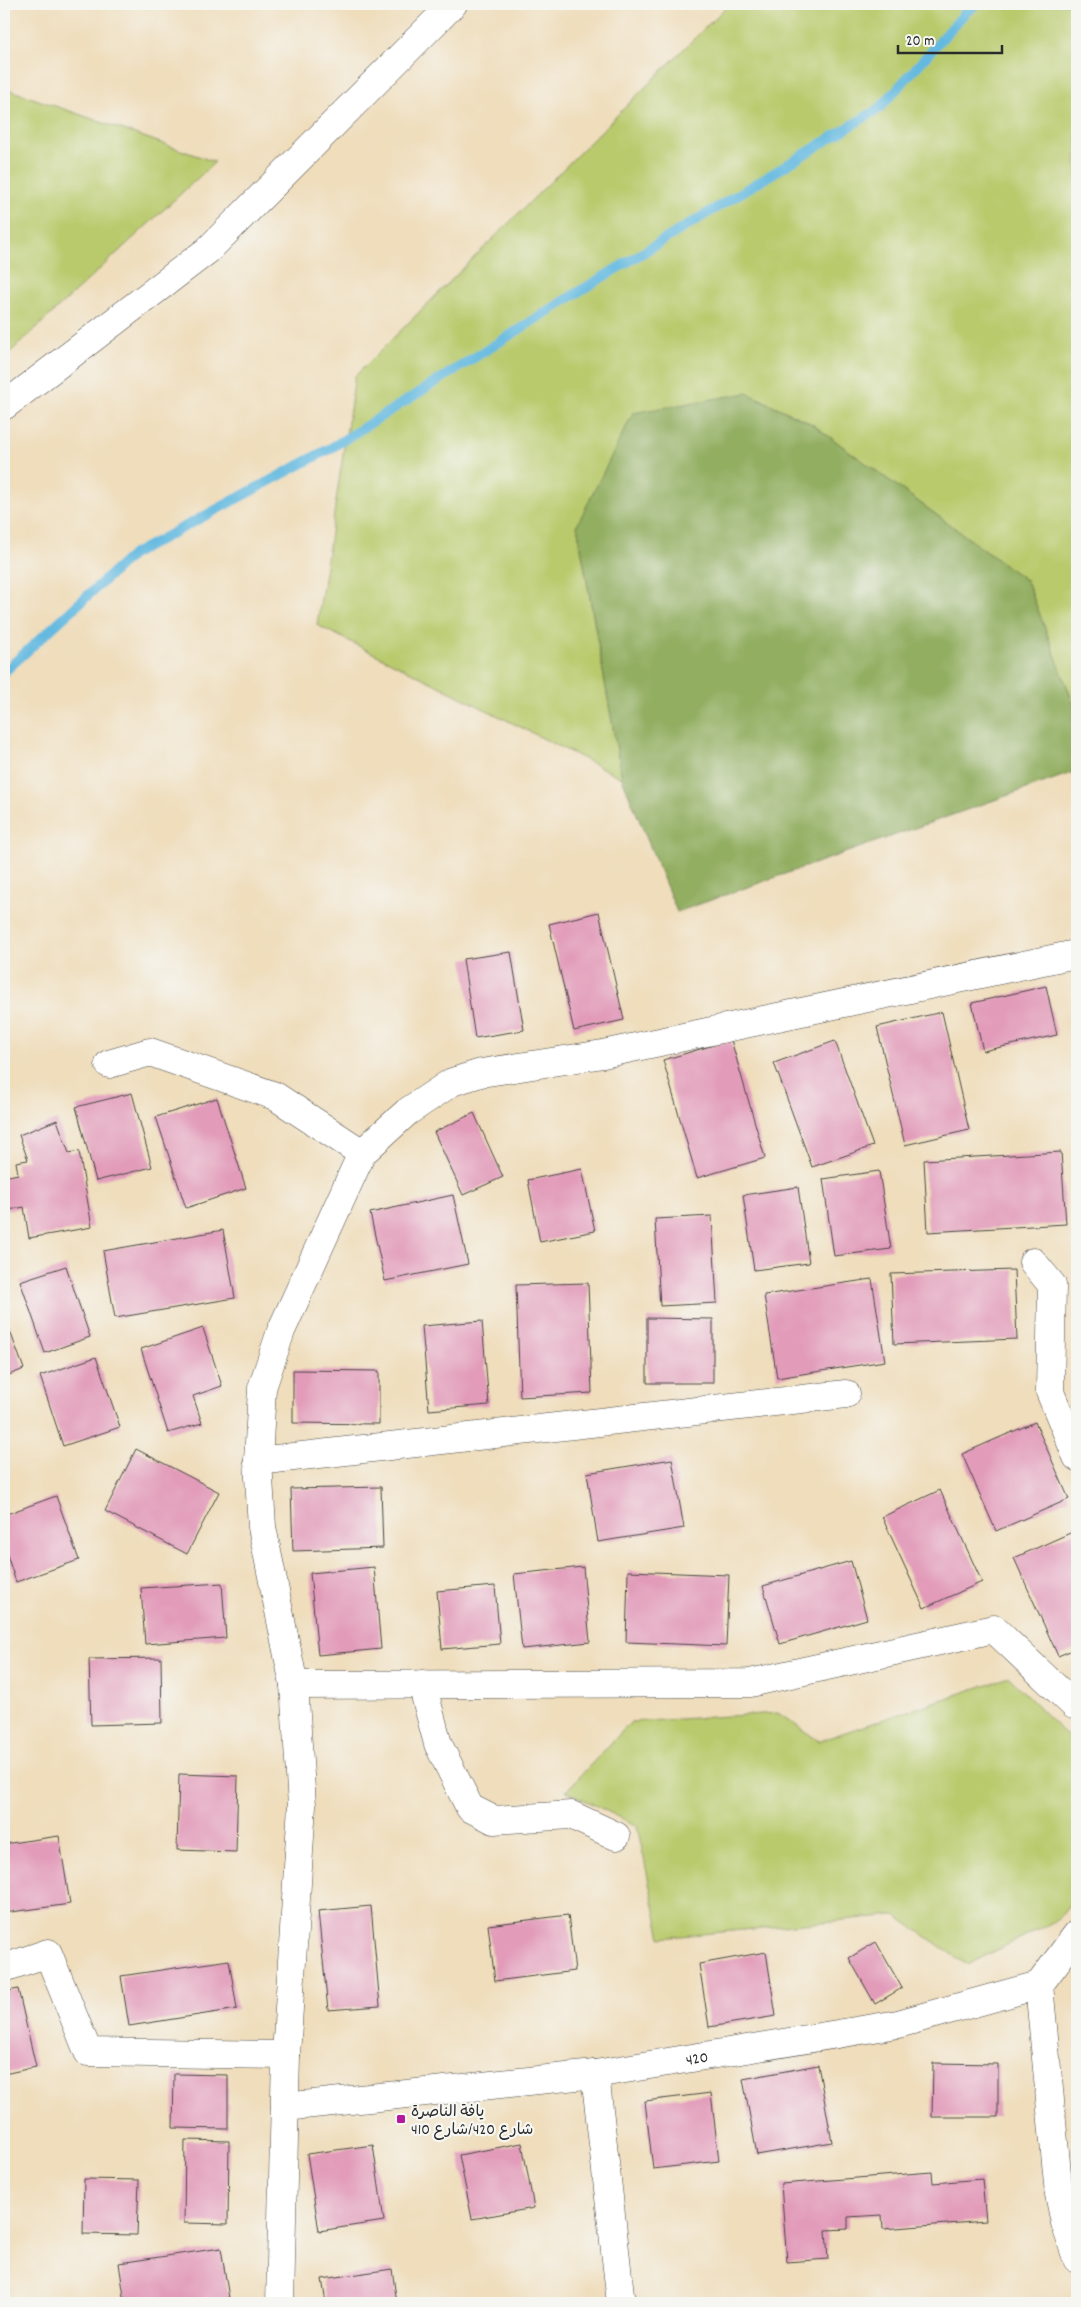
<svg xmlns="http://www.w3.org/2000/svg" width="1081" height="2307" viewBox="0 0 1081 2307" font-family="Dekko,'Playpen Sans Arabic',sans-serif">
  <style>
    .green { fill: #b9ca6d; stroke: #727a4c }
    .forest { fill: #92ae60; stroke: #5e6c46 }
    .lines { fill: none; stroke-linecap: round; stroke-linejoin: round }
    .stream { stroke: #63b9e0; stroke-width: 10 }
    .building { fill: #e29cba }
    .minor-casing { stroke: #484641; stroke-width: 29 }
    .minor { stroke: #fff; stroke-width: 28 }
    .poi-dot { fill: #b5179e; stroke: #f6f6f2; stroke-width: 2 }
    .labels { text-anchor: middle; stroke-width: 4.5; stroke-linejoin: round; paint-order: stroke }
    .street-label { font-size: 16px; fill: #2b2b2b; stroke: #f6f6f2 }
    .poi-label { font-size: 16px; fill: #2b2b2b; stroke: #f6f6f2; text-anchor: start }
  </style>
  <rect width="100%" height="100%" fill="#f6f6f2"/>
  <filter id="ink" filterUnits="userSpaceOnUse"><feTurbulence type="fractalNoise" baseFrequency=".02" numOctaves="2"/><feDisplacementMap in="SourceGraphic" scale="10" xChannelSelector="R" yChannelSelector="G"/><feConvolveMatrix kernelMatrix="1 2 1 2 8 2 1 2 1" color-interpolation-filters="sRGB"/></filter>
  <filter id="wash" filterUnits="userSpaceOnUse"><feTurbulence type="fractalNoise" baseFrequency=".0096" numOctaves="4" result="noise"/><feDisplacementMap in="SourceGraphic" scale="20" xChannelSelector="R" yChannelSelector="G"/><feGaussianBlur stdDeviation="1.12" result="paint"/><feColorMatrix in="noise" values="0 0 0 0 0 0 0 0 0 0 0 0 0 0 0 0 0 1.4 0 .05"/><feComposite in="paint" operator="in"/></filter>
  <g filter="url(#wash)">
    <rect width="100%" height="100%" fill="#efddbb"/>
    <g class="green">
      <path d="M729,4H1077V713L1027,581L812,424L747,393L577,525L622,778L317,625L355,376Z"/>
      <path d="M4,88L215,162L4,358Z"/>
      <path d="M1009,1677L1077,1746V1894L1059,1919L967,1965L895,1915L661,1938L637,1826L566,1791L631,1722L778,1713L819,1741Z"/>
    </g>
    <path class="forest" d="M747,393L812,424L1027,581L1077,713V771L677,912L622,778L577,525L633,413Z"/>
    <g class="lines">
      <path class="stream" d="M4,672L132,555L331,448L580,291L880,108L965,13L977,4"/>
    </g>
    <g id="blocks">
      <g class="building">
        <path d="M599,912L624,1020L574,1031L549,924Z"/>
        <path d="M511,952L524,1030L475,1038L463,959Z"/>
        <path d="M1046,986L1057,1035L983,1051L972,1003Z"/>
        <path d="M942,1012L969,1130L905,1145L877,1027Z"/>
        <path d="M731,1040L765,1158L697,1178L663,1060Z"/>
        <path d="M835,1041L873,1146L812,1167L774,1063Z"/>
        <path d="M132,1093L152,1167L96,1181L76,1107Z"/>
        <path d="M217,1098L246,1188L186,1208L156,1117Z"/>
        <path d="M474,1113L503,1177L463,1195L434,1132Z"/>
        <path d="M57,1120L69,1153L79,1151L92,1227L29,1238L24,1207L4,1211V1177L18,1174L16,1162L28,1160L19,1135Z"/>
        <path d="M1061,1152L1066,1224L928,1232L924,1160Z"/>
        <path d="M582,1169L595,1231L540,1242L528,1180Z"/>
        <path d="M879,1171L891,1249L834,1256L823,1179Z"/>
        <path d="M798,1187L809,1263L754,1270L743,1195Z"/>
        <path d="M453,1195L468,1264L385,1281L370,1213Z"/>
        <path d="M712,1216L717,1303L660,1306L655,1219Z"/>
        <path d="M223,1230L235,1298L115,1318L103,1251Z"/>
        <path d="M66,1266L90,1337L45,1353L20,1281Z"/>
        <path d="M1014,1270L1017,1339L894,1344L891,1274Z"/>
        <path d="M872,1279L885,1361L777,1378L764,1295Z"/>
        <path d="M588,1283L592,1393L520,1397L516,1285Z"/>
        <path d="M4,1315L24,1369L4,1377Z"/>
        <path d="M647,1318L713,1319V1383H647Z"/>
        <path d="M482,1321L489,1405L429,1410L422,1326Z"/>
        <path d="M203,1328L222,1386L193,1396L202,1423L168,1433L141,1349Z"/>
        <path d="M96,1357L120,1427L63,1446L40,1376Z"/>
        <path d="M293,1370L379,1371V1424L293,1423Z"/>
        <path d="M1035,1422L1069,1499L996,1531L962,1454Z"/>
        <path d="M136,1449L219,1492L187,1554L105,1511Z"/>
        <path d="M672,1459L684,1528L598,1542L587,1473Z"/>
        <path d="M381,1487L383,1548L293,1551L291,1489Z"/>
        <path d="M940,1490L982,1582L924,1608L882,1517Z"/>
        <path d="M56,1496L79,1560L16,1582L4,1546V1515Z"/>
        <path d="M1077,1530V1648L1058,1656L1014,1558Z"/>
        <path d="M851,1561L867,1619L780,1644L763,1586Z"/>
        <path d="M374,1567L381,1649L318,1655L310,1573Z"/>
        <path d="M583,1567L590,1642L522,1649L514,1574Z"/>
        <path d="M628,1571L729,1575L726,1646L626,1642Z"/>
        <path d="M222,1583L226,1638L145,1644L141,1588Z"/>
        <path d="M495,1586L500,1644L442,1649L437,1591Z"/>
        <path d="M161,1658L162,1723L91,1725L89,1659Z"/>
        <path d="M179,1774L238,1776L236,1852L177,1850Z"/>
        <path d="M59,1836L70,1904L4,1913V1844Z"/>
        <path d="M371,1906L380,2006L328,2010L318,1911Z"/>
        <path d="M568,1915L575,1971L495,1981L488,1925Z"/>
        <path d="M876,1942L902,1988L875,2004L849,1958Z"/>
        <path d="M766,1952L776,2016L709,2027L699,1964Z"/>
        <path d="M229,1960L237,2009L129,2026L121,1976Z"/>
        <path d="M18,1989L36,2067L4,2074V1992Z"/>
        <path d="M933,2063L998,2064V2117H932Z"/>
        <path d="M818,2065L832,2142L757,2155L743,2079Z"/>
        <path d="M174,2074L228,2075V2129L173,2128Z"/>
        <path d="M711,2093L719,2161L653,2169L645,2101Z"/>
        <path d="M185,2140L229,2141L228,2224L184,2223Z"/>
        <path d="M522,2143L534,2208L472,2219L459,2155Z"/>
        <path d="M373,2145L384,2221L319,2231L307,2154Z"/>
        <path d="M932,2172L933,2183L982,2179L986,2221L883,2229L882,2215L848,2217V2229L826,2230L828,2259L787,2262L781,2184Z"/>
        <path d="M84,2179L139,2180L137,2235L83,2234Z"/>
        <path d="M221,2248L229,2298L196,2303H125L119,2263Z"/>
        <path d="M392,2269L397,2303H326L322,2279Z"/>
      </g>
    </g>
  </g>
  <g filter="url(#ink)">
    <use href="#blocks" fill-opacity="0" stroke="#484641" stroke-width="1"/>
    <g class="lines">
      <defs>
        <g id="minor">
          <path d="M4,406L208,250L453,4"/>
          <path d="M109,1064L150,1052L275,1096L362,1153"/>
          <path d="M1033,1262L1052,1285L1050,1392L1077,1457"/>
          <path d="M258,1461L846,1394"/>
          <path d="M422,1684L438,1744L470,1808L494,1820L571,1815L616,1836"/>
          <path d="M294,1685L750,1683L994,1629L1074,1705"/>
          <path d="M4,1968L48,1953L88,2052L286,2055"/>
          <path d="M1039,1985L1059,2194L1065,2223L1077,2259"/>
          <path d="M595,2074L621,2303"/>
          <path id="s1" d="M285,2107L595,2074L898,2024L1039,1985L1077,1934"/>
          <path d="M280,2303L286,2055L302,1805L294,1685L262,1527L258,1461L262,1388L281,1331L362,1153L407,1112L452,1082L481,1073L603,1054L1071,955"/>
        </g>
      </defs>
      <use href="#minor" class="minor-casing"/>
      <use href="#minor" class="minor"/>
    </g>
  </g>
  <rect class="poi-dot" x="396" y="2114" width="10" height="10" rx="2.5"/>
  <g class="labels">
    <g class="street-label">
      <text dy="6" stroke="none"><textPath href="#s1" startOffset="415">420</textPath></text>
    </g>
    <g class="poi-label">
      <text x="411" y="2116">يافة الناصرة<tspan x="411" dy="18">شارع 420/شارع 410</tspan></text>
    </g>
  </g>
  <rect width="1081" height="2307" fill="none" stroke="#f6f6f2" stroke-width="20"/>
  <path d="M898 45v8h104v-8" fill="none" stroke="#2b2b2b" stroke-width="2.5"/>
  <text x="906" y="45" font-size="15" fill="#2b2b2b" stroke="#f6f6f2" stroke-width="4" paint-order="stroke">20 m</text>
</svg>
